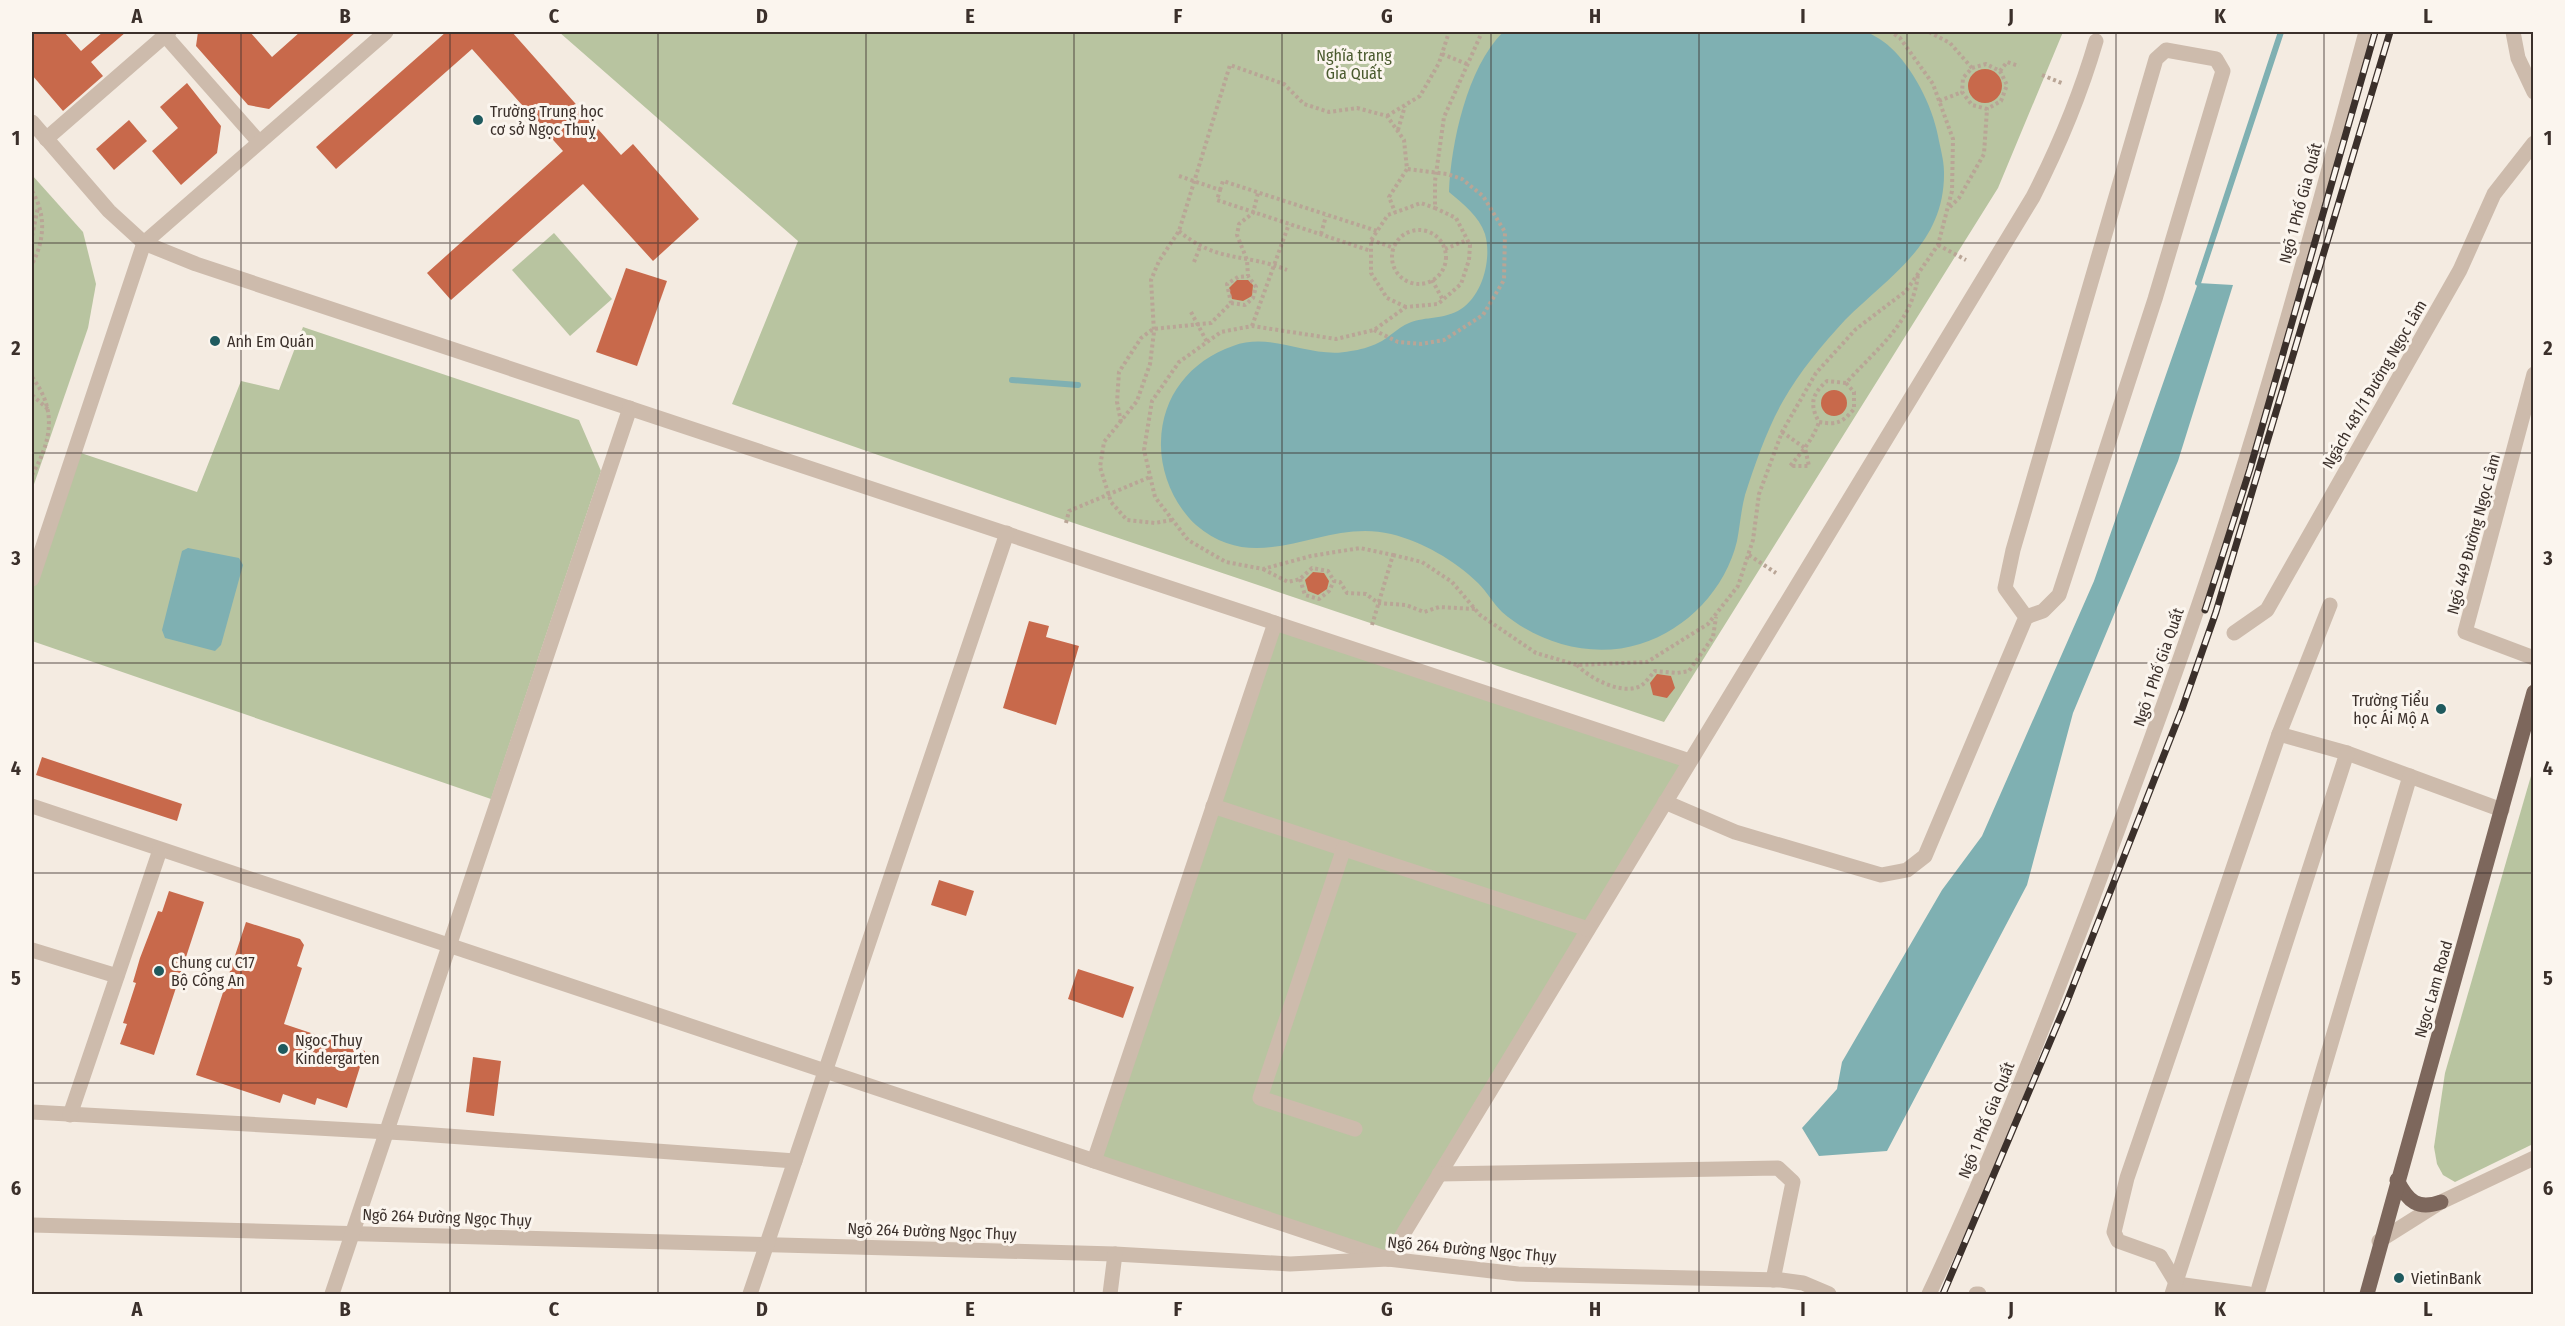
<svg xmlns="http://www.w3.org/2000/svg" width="2565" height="1326" viewBox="0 0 2565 1326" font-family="'Fira Sans Condensed',sans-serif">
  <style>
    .green { fill: #b8c4a0 }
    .water { fill: #7fb0b2 }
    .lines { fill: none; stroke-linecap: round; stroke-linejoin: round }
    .stream { stroke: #7fb0b2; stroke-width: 6 }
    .building { fill: #c8694b }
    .path { stroke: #b9a596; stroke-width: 4; stroke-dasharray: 3 3; stroke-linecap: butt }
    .minor { stroke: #cdbbac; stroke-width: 15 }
    .major { stroke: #7d675c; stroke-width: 15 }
    .rail-casing { stroke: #3b302b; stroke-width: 7 }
    .rail { stroke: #fbf5ee; stroke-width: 4.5; stroke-dasharray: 14; stroke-linecap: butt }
    .grid { fill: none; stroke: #3b302b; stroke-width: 1.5; stroke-opacity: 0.55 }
    .poi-dot { fill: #1f5a5e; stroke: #fbf5ee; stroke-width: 2 }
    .labels { text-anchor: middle; stroke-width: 6; stroke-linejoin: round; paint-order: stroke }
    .park-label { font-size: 16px; fill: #4a5a2e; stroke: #fbf5ee }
    .poi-label { font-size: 16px; fill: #3b302b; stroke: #fbf5ee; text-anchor: start }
    .street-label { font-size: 16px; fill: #3b302b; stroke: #fbf5ee }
    .neatline { fill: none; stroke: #3b302b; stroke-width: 2 }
    .grid-label { font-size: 20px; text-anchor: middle; font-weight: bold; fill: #3b302b }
  </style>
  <rect width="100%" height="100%" fill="#f4ebe1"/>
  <g class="green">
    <path d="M559,32H2063L1998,188L1664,722L1056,517L732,404L798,241Z"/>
    <path d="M32,175L83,232L96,284L88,328L32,490Z"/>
    <path d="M554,233L612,299L570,336L512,270Z"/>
    <path d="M303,327L579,420L601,471L491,799L32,641V579L75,451L197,492L241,381L279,390Z"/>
    <path d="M1275,623L1690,761L1388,1259L1094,1161Z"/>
    <path d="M2533,769V1144L2455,1182L2443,1175L2437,1164L2434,1147L2445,1073Z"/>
  </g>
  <g class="water">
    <path d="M1503,32H1867C1875,36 1884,41 1890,47C1913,68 1932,105 1938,136C1940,147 1944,160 1944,172C1945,244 1889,276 1845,320C1822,345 1800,371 1783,401C1767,429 1755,464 1745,495C1741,510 1740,526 1737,541C1726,588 1687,630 1640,644C1593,659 1539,644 1502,612C1493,603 1487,592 1478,583C1454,560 1423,542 1391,534C1322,517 1260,580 1196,525C1174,505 1160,472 1161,442C1162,396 1190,361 1233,346C1273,331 1311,360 1351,351C1359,350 1370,347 1378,343C1389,338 1397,328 1409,323C1426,316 1444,320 1461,309C1483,295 1492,258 1485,234C1479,216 1463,204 1449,192C1451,143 1467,68 1503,32Z"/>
    <path d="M2198,283L2233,285L2178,461L2073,713L2027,885L1887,1151L1819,1156L1802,1128L1837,1089L1842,1062L1942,890L1982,836L2094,581Z"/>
    <path d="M188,548L239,558L243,565L221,645L215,651L165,638L162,630L182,551Z"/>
  </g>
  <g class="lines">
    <g class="stream">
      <path d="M2198,283L2281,32"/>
      <path d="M1012,380L1078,385"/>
    </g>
  </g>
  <g class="building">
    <path d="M32,32H64L81,51L103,32H126L91,62L103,76L63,111L32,75Z"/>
    <path d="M198,32H250L272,57L300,32H356L269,109L248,105L196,46Z"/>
    <path d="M446,32H512L621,155L633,144L699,219L653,261L583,184L451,300L427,273L563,151L472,49L336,169L316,147Z"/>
    <circle cx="1985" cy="86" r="17"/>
    <path d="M187,83L221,126L217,153L181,185L152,151L178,128L160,107Z"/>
    <path d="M129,120L147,141L114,170L96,149Z"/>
    <path d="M626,268L667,281L637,366L596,352Z"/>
    <path d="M1237,280H1248L1253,285L1252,296L1243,301L1232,299L1229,288Z"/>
    <circle cx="1834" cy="403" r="13"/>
    <path d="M1313,572L1324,573L1329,581L1327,589L1318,595L1308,591L1305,580Z"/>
    <path d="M1029,621L1049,626L1046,637L1079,646L1056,725L1003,708Z"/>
    <path d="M1657,674L1671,676L1675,688L1667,698L1653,695L1650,683Z"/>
    <path d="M42,757L182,804L177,821L36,775Z"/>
    <path d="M939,880L974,891L966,916L931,905Z"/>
    <path d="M169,891L204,902L154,1055L120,1044L127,1024L123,1023L136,983L133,982L140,958L158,911L162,912Z"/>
    <path d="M246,922L300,939L304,945L297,966L302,968L284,1024L365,1051L347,1108L317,1098L315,1105L283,1094L280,1103L196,1075Z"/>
    <path d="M1078,969L1134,987L1123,1018L1068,999Z"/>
    <path d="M473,1057L501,1061L494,1116L466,1112Z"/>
  </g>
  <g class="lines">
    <g class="path">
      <path d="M1929,32L1950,43L1972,68L1963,78L1962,92L1972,105L1987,109L1984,154L1959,198L1949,208"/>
      <path d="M1442,54L1467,64"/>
      <path d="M1972,68L1986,64L2000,71L2007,85L2001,101L1987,109"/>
      <path d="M2000,71L2007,62L2019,66"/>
      <path d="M2042,75L2064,84"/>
      <path d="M1939,101L1962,92"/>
      <path d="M1387,116L1420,96L1439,63L1449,32"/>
      <path d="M1398,130L1405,106"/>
      <path d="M1179,176L1220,190L1217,200L1371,251"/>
      <path d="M1220,190L1223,181L1377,231"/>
      <path d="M32,191C46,214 45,240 32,264"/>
      <circle cx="1419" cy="257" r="27"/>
      <path d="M1179,231C1216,263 1246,253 1287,270"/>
      <path d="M1321,234L1326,216"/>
      <path d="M32,236L38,207"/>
      <path d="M1371,240L1394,248"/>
      <path d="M1938,245L1966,260"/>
      <path d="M1445,249L1467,240"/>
      <path d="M1194,262L1200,247"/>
      <path d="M1432,280L1443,300"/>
      <path d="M1231,303L1245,305L1253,298L1256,287L1248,276"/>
      <path d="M1406,307L1387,298L1371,273V240L1388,215L1421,203L1435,208"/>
      <path d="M1191,312L1207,342"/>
      <path d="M1252,326L1289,224"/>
      <path d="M1374,330L1398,342L1421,344L1444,340L1483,315L1504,280L1505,232L1483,196L1462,179L1447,174L1407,169"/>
      <path d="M32,377C57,410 52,440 32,475"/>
      <path d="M1846,383L1827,381C1812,394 1809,404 1819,422C1837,425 1842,423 1854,409V392L1846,383C1877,348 1913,323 1918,274"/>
      <path d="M32,395L49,410"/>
      <path d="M1121,422L1117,402L1119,372L1141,338L1153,329L1211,323L1231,303L1227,284L1238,277L1248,276L1247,260L1237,235L1239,224L1253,213L1258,193"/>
      <path d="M1782,432L1805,448L1809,466H1790C1802,452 1813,439 1819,422"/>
      <path d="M1172,520L1155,523L1127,520L1111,502L1100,467L1104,442L1137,401L1150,364L1154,332L1151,280L1159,261L1179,231L1230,65L1284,84L1304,104L1329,112L1357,108L1387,116L1404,140L1407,169L1389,197L1395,212"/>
      <path d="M1066,523L1069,511L1150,477"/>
      <path d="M1393,555L1422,562L1452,582L1480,615L1536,653L1577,665L1647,662L1708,624L1738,586L1753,540L1759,494L1782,432L1816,373L1856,329L1906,291L1938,245L1952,191L1953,139L1933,84L1900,38L1891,32"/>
      <path d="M1749,555L1776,573"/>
      <path d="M1263,569L1288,582L1300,579L1312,568L1328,571L1334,581L1340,582L1347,593L1366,594L1378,603L1406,605L1424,612L1439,607L1475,609"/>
      <path d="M1300,579L1305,595L1319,599L1329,591L1334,581"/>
      <path d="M1372,625L1393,555L1360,548L1311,556L1263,569L1226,562L1188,540L1155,497L1144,450L1152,401L1179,362L1221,332L1252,326L1336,339L1374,330L1406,307L1438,304L1461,284L1469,260L1470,245L1456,218L1435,208V181L1444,117L1482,32"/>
      <path d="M1577,665C1589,678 1624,697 1642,685C1646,682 1651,675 1655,671L1677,673L1689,671L1713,637L1716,617"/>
    </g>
    <g class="minor">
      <path d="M162,32L259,142"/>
      <path d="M2513,32L2518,58L2534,92"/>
      <path d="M32,122L109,211L144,243L196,264L1690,761"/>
      <path d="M46,139L169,32"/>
      <path d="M2534,374L2465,632L2534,658"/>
      <path d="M32,579L144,243L386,32"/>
      <path d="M2234,633L2267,610L2460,270L2494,194L2534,143"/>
      <path d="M2279,734L2347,753L2502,810"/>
      <path d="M1665,802L1735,832L1881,875L1907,870L1925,856L2026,617L2043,611L2059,595L2155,299L2223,71L2216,59L2166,50L2156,59L2013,550L2005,588L2026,617"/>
      <path d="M32,806L1388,1259L2033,197C2059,146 2080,96 2096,41"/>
      <path d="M1213,806L1588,929"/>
      <path d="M1344,848L1260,1098L1355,1129"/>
      <path d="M32,950L117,976"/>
      <path d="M32,1112L406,1133L795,1161"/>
      <path d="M70,1115L160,850"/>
      <path d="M1094,1161L1275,623"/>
      <path d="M1439,1174L1778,1168L1793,1182L1773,1280"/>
      <path d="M32,1225L1115,1254L1290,1264L1388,1259L1518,1274L1781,1280L1803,1283L1829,1294"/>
      <path d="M2379,1241L2441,1202L2534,1158"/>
      <path d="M2177,1284L2160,1256L2118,1241L2114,1232L2127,1178L2279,734L2330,605"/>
      <path d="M2177,1284L2249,1294"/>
      <path d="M332,1294L630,408"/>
      <path d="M750,1294L1007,533"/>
      <path d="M1110,1294L1115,1254"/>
      <path d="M1929,1294C1990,1165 2042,1031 2093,897C2142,764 2192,632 2234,497C2283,343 2324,187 2366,32"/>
      <path d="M1976,1294H1979"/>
      <path d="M2172,1294L2347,753"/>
      <path d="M2257,1294L2410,776"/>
    </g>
    <g class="major">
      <path d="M2397,1180C2408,1202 2418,1210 2441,1202"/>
      <path d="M2367,1294L2534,692"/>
    </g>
    <defs>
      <g id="rail">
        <path d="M2205,610L2250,469L2375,32"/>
        <path d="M1943,1294L2066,1004L2182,709L2216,612L2390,32"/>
      </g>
    </defs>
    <use href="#rail" class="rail-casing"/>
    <use href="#rail" class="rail"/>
  </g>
  <path class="grid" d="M241,32V1294M450,32V1294M658,32V1294M866,32V1294M1074,32V1294M1282,32V1294M1491,32V1294M1699,32V1294M1907,32V1294M2116,32V1294M2324,32V1294M32,243H2534M32,453H2534M32,663H2534M32,873H2534M32,1083H2534"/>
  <g class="poi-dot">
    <circle cx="478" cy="120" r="6"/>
    <circle cx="215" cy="341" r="6"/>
    <circle cx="2441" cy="709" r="6"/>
    <circle cx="159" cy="971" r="6"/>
    <circle cx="283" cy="1049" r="6"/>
    <circle cx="2399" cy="1278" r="6"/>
  </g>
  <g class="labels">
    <g class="park-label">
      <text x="1354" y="61">Nghĩa trang<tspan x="1354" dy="18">Gia Quất</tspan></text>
    </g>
    <g class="poi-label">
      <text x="490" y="117">Trường Trung học<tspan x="490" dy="18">cơ sở Ngọc Thuỵ</tspan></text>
      <text x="227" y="347">Anh Em Quán</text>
      <text x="2429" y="706" text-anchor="end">Trường Tiểu<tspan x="2429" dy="18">học Ái Mộ A</tspan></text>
      <text x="171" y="968">Chung cư C17<tspan x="171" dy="18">Bộ Công An</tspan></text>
      <text x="295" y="1046">Ngoc Thuy<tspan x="295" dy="18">Kindergarten</tspan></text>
      <text x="2411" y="1284">VietinBank</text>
    </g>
    <g class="street-label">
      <text transform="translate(2300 203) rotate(-75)" y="6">Ngõ 1 Phố Gia Quất</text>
      <text transform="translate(2374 384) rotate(-60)" y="6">Ngách 481/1 Đường Ngọc Lâm</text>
      <text transform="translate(2473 534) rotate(-75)" y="6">Ngõ 449 Đường Ngọc Lâm</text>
      <text transform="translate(2158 667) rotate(-71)" y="6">Ngõ 1 Phố Gia Quất</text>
      <text transform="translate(2433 989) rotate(-74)" y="6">Ngoc Lam Road</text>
      <text transform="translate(1986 1120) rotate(-68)" y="6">Ngõ 1 Phố Gia Quất</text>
      <text transform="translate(447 1217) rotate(2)" y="6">Ngõ 264 Đường Ngọc Thụy</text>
      <text transform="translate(932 1231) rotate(2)" y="6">Ngõ 264 Đường Ngọc Thụy</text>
      <text transform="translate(1472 1249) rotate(5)" y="6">Ngõ 264 Đường Ngọc Thụy</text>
    </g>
  </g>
  <rect width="2565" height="1326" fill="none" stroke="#fbf5ee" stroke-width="66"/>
  <rect x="33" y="33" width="2499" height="1260" class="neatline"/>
  <g class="grid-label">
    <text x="137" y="23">A</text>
    <text x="345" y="23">B</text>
    <text x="554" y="23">C</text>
    <text x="762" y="23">D</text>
    <text x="970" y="23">E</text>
    <text x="1178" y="23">F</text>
    <text x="1387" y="23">G</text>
    <text x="1595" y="23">H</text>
    <text x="1803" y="23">I</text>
    <text x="2011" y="23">J</text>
    <text x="2220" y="23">K</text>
    <text x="2428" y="23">L</text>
    <text x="16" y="145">1</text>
    <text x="2548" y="145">1</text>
    <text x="16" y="355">2</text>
    <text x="2548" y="355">2</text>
    <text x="16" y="565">3</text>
    <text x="2548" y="565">3</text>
    <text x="16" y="775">4</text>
    <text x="2548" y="775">4</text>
    <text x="16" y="985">5</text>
    <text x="2548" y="985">5</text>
    <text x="16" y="1195">6</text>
    <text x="2548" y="1195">6</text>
    <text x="137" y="1316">A</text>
    <text x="345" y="1316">B</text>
    <text x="554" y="1316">C</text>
    <text x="762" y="1316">D</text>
    <text x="970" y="1316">E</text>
    <text x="1178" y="1316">F</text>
    <text x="1387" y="1316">G</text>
    <text x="1595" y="1316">H</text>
    <text x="1803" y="1316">I</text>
    <text x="2011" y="1316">J</text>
    <text x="2220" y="1316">K</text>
    <text x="2428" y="1316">L</text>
  </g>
</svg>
